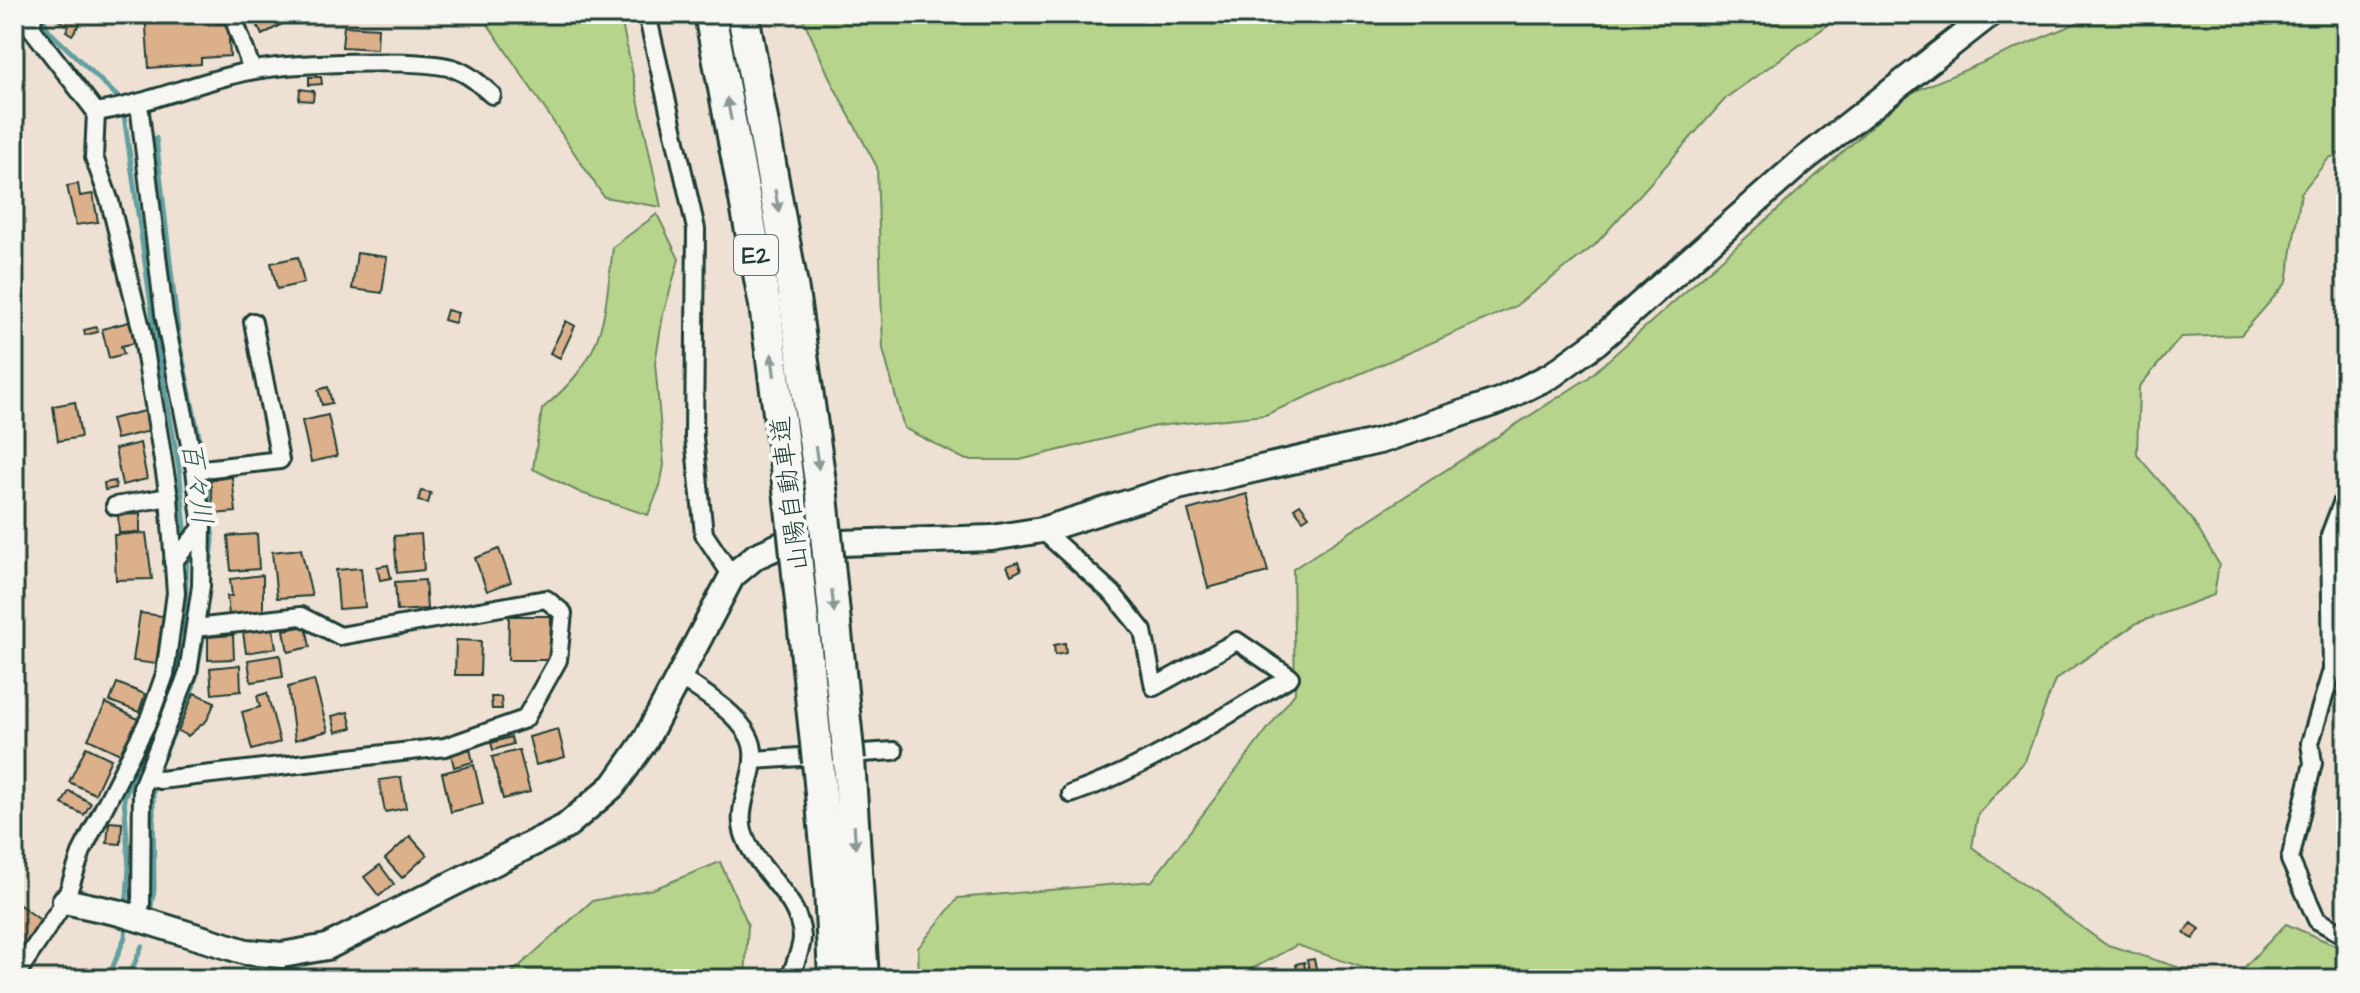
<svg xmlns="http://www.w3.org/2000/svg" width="2360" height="993" viewBox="0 0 2360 993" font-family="'Architects Daughter','Klee One',sans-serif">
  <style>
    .green { fill: #b7d48c; stroke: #6b8860; stroke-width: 2 }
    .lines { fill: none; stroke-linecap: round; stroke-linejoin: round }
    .stream { stroke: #629fa0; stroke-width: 5 }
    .building { fill: #dbb08b; stroke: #1f3d34; stroke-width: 2 }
    .street-casing { stroke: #1f3d34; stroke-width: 22 }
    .secondary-casing { stroke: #1f3d34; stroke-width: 30 }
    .highway-casing { stroke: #1f3d34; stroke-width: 36 }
    .street { stroke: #f6f6f2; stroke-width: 16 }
    .secondary { stroke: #f6f6f2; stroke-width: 24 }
    .highway { stroke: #f6f6f2; stroke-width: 30 }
    .highway-bridge-casing { stroke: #1f3d34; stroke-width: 36; stroke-linecap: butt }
    .highway-bridge { stroke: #f6f6f2; stroke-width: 30 }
    .oneway { fill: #8a9a93 }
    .labels { text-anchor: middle; stroke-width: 8; stroke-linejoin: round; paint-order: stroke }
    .shield { fill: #f6f6f2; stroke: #60746d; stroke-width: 2 }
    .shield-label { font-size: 24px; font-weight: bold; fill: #1f3d34 }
    .street-label { font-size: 26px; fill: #1f3d34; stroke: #f6f6f2 }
    .water-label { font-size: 28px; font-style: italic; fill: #355e58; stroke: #f6f6f2 }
  </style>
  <rect width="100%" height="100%" fill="#eee1d3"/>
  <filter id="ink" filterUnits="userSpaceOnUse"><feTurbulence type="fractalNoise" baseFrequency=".0125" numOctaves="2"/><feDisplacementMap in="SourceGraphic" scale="16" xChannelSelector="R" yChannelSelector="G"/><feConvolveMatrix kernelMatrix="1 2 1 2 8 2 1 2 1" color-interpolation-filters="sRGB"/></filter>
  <g filter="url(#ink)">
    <g class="green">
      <path d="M481,14H620L661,207L604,197Z"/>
      <path d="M801,14H1905L1832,22L1727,97L1595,245L1514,307L1265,415L1156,426L1020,460H966L904,428L883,349L877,167L833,85Z"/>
      <path d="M2098,14H2346V151L2329,158L2301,193L2287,282L2241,335L2181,337L2139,387L2137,455L2192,519L2219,564L2214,595L2137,623L2055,680L2025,761L1978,814L1972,847L2105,944L2215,979H1379L1376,972L1297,945L1233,979H919L918,948L958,898L1152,881L1295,693L1293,569L1588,378L1908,94Z"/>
      <path d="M657,214L679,259L663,315L655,363L664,465L660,486L648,515L581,493L533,469L542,409C606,355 603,326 613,247Z"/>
      <path d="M720,862L748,924L745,979H505L592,901L653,889Z"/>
      <path d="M2286,924L2346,950V979H2233Z"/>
    </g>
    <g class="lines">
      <g class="stream">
        <path d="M41,14L49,31L122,101L156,340L179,468L186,538"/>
        <path d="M172,692L184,640L187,552"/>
        <path d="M126,909L129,868L124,797L155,735"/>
        <path d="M150,911L154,890L153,792L158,770L194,685L203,639L213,540L204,461L179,341L156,138"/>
        <path d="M108,979L125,937L126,923"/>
        <path d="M128,979L142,946"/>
      </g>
    </g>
    <g class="building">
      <path d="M48,14H87L72,35L66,31L69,26Z"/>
      <path d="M145,14H215L216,24L228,23L230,56L201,58V64L149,68Z"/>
      <path d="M268,14H300L262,35L255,21Z"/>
      <path d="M344,26L378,28L377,49L342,47Z"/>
      <path d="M309,77H321L322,84L309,85Z"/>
      <path d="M300,89L314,91L313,101L299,100Z"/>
      <path d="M78,184L80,196L93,194L98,222L76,225L67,186Z"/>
      <path d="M357,253L387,257L382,293L352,289Z"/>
      <path d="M298,257L304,283L277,289L271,263Z"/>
      <path d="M447,310L458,313L455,323L444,320Z"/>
      <path d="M566,321L575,326L560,358L550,353Z"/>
      <path d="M129,322L135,343L121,346L124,354L109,358L102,329Z"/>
      <path d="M97,327L98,332L85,335L84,330Z"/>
      <path d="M328,387L332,403L322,405L318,390Z"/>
      <path d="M75,402L81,437L58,441L53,406Z"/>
      <path d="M145,411L150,431L116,439L111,419Z"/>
      <path d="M328,415L337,456L311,462L302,421Z"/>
      <path d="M140,443L147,479L122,485L115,449Z"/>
      <path d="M232,477L236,512L214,514L210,480Z"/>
      <path d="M115,481L116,488L105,490L104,483Z"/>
      <path d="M421,491L431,493L428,503L418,501Z"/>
      <path d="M1247,494L1268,572L1208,588L1188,510Z"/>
      <path d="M1300,504L1309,516L1303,520L1294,508Z"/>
      <path d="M140,514V532L119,533L118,515Z"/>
      <path d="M146,533L152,579L116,580L114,535Z"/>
      <path d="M257,534L259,569L231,571L228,536Z"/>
      <path d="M421,534L424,570L397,573L394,536Z"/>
      <path d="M301,549L312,596L277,598L272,552Z"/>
      <path d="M499,549L511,582L487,591L475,558Z"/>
      <path d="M1018,562L1021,570L1011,575L1007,566Z"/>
      <path d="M388,565L391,578L380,580L377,567Z"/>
      <path d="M361,568L365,607L339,609L336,570Z"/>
      <path d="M263,575V611L229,615L227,596H232L230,579Z"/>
      <path d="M425,580L427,609L397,611L395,582Z"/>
      <path d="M2342,593H2346V649H2343Z"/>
      <path d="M140,613L163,616L156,664L133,661Z"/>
      <path d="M509,616H551L550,660H508Z"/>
      <path d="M306,626L310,647L288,652L284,630Z"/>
      <path d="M273,628L276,648L246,653L243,632Z"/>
      <path d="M233,635L234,659L208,660V637Z"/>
      <path d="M456,640L481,641L480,675H455Z"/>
      <path d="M1065,643L1066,653L1055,655L1054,645Z"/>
      <path d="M280,655L283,677L251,682L248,660Z"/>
      <path d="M240,665L241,691L212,694L210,668Z"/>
      <path d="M314,680L328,731L295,740L288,687Z"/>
      <path d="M117,683L145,694L139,712L110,701Z"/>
      <path d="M194,693L215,702L207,720L188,736L178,731Z"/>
      <path d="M267,693L280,742L252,750L242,712L260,707L257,696Z"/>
      <path d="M491,697H501L502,709H492Z"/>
      <path d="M106,703L138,719L120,754L88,739Z"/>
      <path d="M348,712L352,728L336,732L332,716Z"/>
      <path d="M558,729L565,757L536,765L529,737Z"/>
      <path d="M511,737L513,744L493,750L491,743Z"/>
      <path d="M86,747L111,759L95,794L69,782Z"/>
      <path d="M470,749L473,762L454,767L451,754Z"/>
      <path d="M519,750L530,792L503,799L492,757Z"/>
      <path d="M474,765L483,804L451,812L442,773Z"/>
      <path d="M401,777L406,808L385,812L379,780Z"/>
      <path d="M69,791L91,803L84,815L62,804Z"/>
      <path d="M109,822L122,823L121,844L107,843Z"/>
      <path d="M410,836L427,855L402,878L385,859Z"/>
      <path d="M380,865L394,884L379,896L364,877Z"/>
      <path d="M17,903L43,922L17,955L14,953Z"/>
      <path d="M2191,923L2200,929L2193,939L2184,933Z"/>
      <path d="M1314,959L1317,973L1310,974L1307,960Z"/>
      <path d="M1304,962L1306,976L1298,978L1296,964Z"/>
    </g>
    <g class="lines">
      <defs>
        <g id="street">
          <path d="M33,14L32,29L96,112L94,157L110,202L142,332L169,497"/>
          <path d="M232,14L252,70"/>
          <path d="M647,14L696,229L694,437L704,534L732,576"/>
          <path d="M139,104L164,314L195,470L202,528L173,562"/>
          <path d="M96,112C149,104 198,81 250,71C289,63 415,58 452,68C468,73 480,84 492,95"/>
          <path d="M195,470L280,460L253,322"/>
          <path d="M2346,493L2330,535L2332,670L2310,743L2313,763L2290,860L2317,920L2346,936"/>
          <path d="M1042,530L1113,594L1143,631L1154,687L1237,641L1290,677C1219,720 1150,766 1071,794"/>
          <path d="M678,675C702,693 733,709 748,735C765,764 735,799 743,831C754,871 799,893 802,937C802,950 793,967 790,979"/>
          <path d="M753,760L894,751"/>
          <path d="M146,777L160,780L445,747L525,719L558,660L563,613L546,599L340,636L301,616L195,628"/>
          <path d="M136,918L141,904L142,787L188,673L201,586L202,528"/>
          <path d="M14,978L65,901L82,851L149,719L165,674L176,593L169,497L115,506"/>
        </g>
        <path id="secondary" d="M65,901L120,913L246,952L282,955L327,947L565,827L614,785L645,741L732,576L756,556L781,545L992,538L1042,530L1178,487L1379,441L1499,401L1552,375L1597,342L1801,162L1990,14"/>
        <g id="highway">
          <path d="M710,14L765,305L790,498"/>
          <path d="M743,14L793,291L822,496"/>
          <path d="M849,760L863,979"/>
          <path d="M818,762L830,887L834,979"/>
        </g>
      </defs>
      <use href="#street" class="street-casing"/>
      <use href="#secondary" class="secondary-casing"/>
      <use href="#highway" class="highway-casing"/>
      <use href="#street" class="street"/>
      <use href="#secondary" class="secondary"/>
      <use href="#highway" class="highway"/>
      <defs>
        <g id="highway-bridge">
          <path d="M822,496L849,760"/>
          <path d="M790,498L818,762"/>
        </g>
      </defs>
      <use href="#highway-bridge" class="highway-bridge-casing"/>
      <use href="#highway-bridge" class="highway-bridge"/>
    </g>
    <defs><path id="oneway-solid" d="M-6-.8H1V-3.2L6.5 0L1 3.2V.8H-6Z" transform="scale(2)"/></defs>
    <g class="oneway">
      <use href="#oneway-solid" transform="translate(729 109) rotate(-101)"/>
      <use href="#oneway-solid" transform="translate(777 201) rotate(80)"/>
      <use href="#oneway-solid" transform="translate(773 365) rotate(-97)"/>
      <use href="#oneway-solid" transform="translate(817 458) rotate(82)"/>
      <use href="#oneway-solid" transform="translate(833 601) rotate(84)"/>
      <use href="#oneway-solid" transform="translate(855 837) rotate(86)"/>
    </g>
  </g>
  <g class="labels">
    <rect class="shield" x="734" y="235" width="44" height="40" rx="6"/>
    <g class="shield-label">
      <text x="756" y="263">E2</text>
    </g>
    <g class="street-label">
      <text transform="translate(789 494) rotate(-97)" y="9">山陽自動車道</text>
    </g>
    <g class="water-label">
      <text transform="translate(198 483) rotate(82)" y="10">百々川</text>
    </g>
  </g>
  <rect width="2360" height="993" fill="none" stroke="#f6f6f2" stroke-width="48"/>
  <rect x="24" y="24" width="2312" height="945" fill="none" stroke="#1f3d34" stroke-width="3" filter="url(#ink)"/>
</svg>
